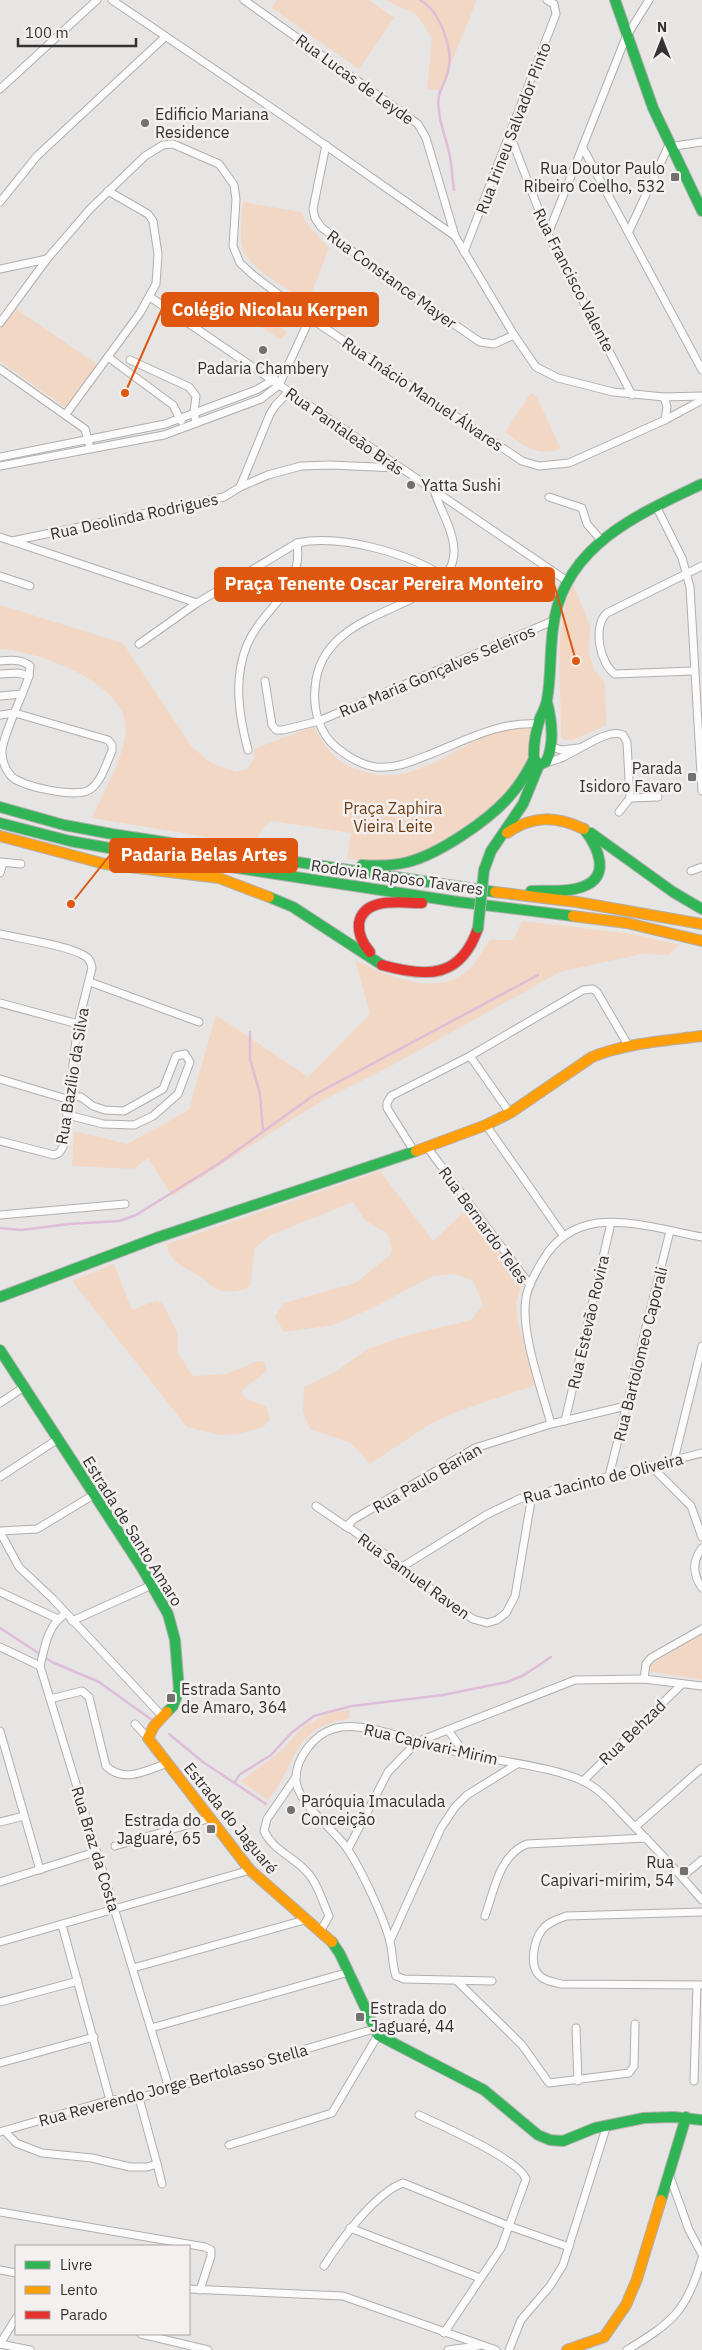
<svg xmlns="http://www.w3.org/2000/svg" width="702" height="2350" viewBox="0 0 702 2350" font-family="'IBM Plex Sans',sans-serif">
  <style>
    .green { fill: #f2d7c4 }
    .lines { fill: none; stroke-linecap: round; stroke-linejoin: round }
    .stream { stroke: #dfbcd8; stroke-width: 2.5 }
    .street-casing { stroke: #b1aeae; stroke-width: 9 }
    .fast-casing { stroke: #b1aeae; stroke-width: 12 }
    .slow-casing { stroke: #b1aeae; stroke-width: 12 }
    .jam-casing { stroke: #b1aeae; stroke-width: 12 }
    .street { stroke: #fbfbfb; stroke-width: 7 }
    .fast { stroke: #30b455; stroke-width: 10 }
    .slow { stroke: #ff9f0a; stroke-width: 10 }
    .jam { stroke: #e5322d; stroke-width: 10 }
    .fast-bridge-casing { stroke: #b1aeae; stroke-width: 12; stroke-linecap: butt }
    .fast-bridge { stroke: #30b455; stroke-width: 10 }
    .poi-dot { fill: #737070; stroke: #f5f0f0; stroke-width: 2 }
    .labels { text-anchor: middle; stroke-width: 5; stroke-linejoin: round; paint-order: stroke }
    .street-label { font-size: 16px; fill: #343232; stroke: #f5f0f0 }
    .poi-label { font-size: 16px; fill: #343232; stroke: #f5f0f0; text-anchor: start }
    .park-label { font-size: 16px; fill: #6c3d11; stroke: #f5f0f0 }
    .leader { fill: none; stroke: #df570e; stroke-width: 2 }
    .callout-dot { fill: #df570e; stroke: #f5f0f0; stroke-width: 2 }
    .callout { fill: #df570e; stroke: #df570e; stroke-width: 2 }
    .callout-label { font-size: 18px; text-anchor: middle; font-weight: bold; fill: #fff }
  </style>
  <rect width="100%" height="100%" fill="#e7e4e4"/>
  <g class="green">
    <path d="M277,0H369L394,18L359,69L272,8Z"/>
    <path d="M385,0H477L440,90L427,89L432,38L416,14Z"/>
    <path d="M243,202L301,212L307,224L329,248L308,303C292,291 247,267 243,249C239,235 242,216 243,202Z"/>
    <path d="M262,298L287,315L280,327L287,332L281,340L249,319Z"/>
    <path d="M15,308L98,365L66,408L0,361V328Z"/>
    <path d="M531,393L540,398L538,400L561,449C535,457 525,446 505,432Z"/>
    <path d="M573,584L590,626L589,652L594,670L605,683L606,725L573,740H565L561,737V726C561,680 553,627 573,584Z"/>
    <path d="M0,605L123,643L192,747L211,763L235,772L247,769L254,759V749L314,726C322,745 336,762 355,769C425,798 473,718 532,728L534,730L531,760L505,800L417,856L379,861L347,859L351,833L272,821L264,826L257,838L281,849L92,818C103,793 125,755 126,729C127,683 38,651 0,649Z"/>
    <path d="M522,921L632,934L680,945L669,955L641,954L560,972L389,1067L323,1100L172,1196L148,1158L134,1169L72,1166L74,1131L127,1144L189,1110L216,1015L308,1077L370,1014L355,960C386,975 435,998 467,971C476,964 483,949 490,940H513Z"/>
    <path d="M380,1171L433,1241L467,1209L522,1283L516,1303L518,1322L535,1385L456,1412L430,1424L370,1464L351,1443L310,1429L303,1412L304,1387L335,1372L368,1349L405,1336L471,1320L483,1305L473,1281L454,1274L433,1276L368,1310L333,1325L284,1332L275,1317L284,1303L355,1283L390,1255L392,1249L388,1234L365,1220L353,1202L271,1235L255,1248L250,1286C240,1292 230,1293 219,1290C213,1289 208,1282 203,1279C189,1268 169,1264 167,1244Z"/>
    <path d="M114,1264L132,1310L155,1301L162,1303L178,1334V1353L193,1376L226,1374L258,1361L264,1362L267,1371L241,1391L245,1398L266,1406L270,1419L263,1427L238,1434L219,1435L187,1427L72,1281Z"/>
    <path d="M702,1632V1680L643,1670Z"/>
    <path d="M350,1710L349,1719C292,1726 298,1763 268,1800L241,1781L282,1750L304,1726L330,1713Z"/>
  </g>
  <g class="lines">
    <g class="stream">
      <path d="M420,0C440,11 454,49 448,71C444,89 436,89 439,111C440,125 446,138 449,152C452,164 452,177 454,190"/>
      <path d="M250,1032V1059L260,1094L263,1131"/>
      <path d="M0,1228L21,1230L69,1224L119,1221L136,1215L218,1164L314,1095L538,975"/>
      <path d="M0,1628L52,1662L99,1682L152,1720"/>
      <path d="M169,1734L203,1762L266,1804"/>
      <path d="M235,1782L239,1775L271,1755L291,1733L314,1716L352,1706L443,1695L507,1682L524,1675L551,1657"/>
    </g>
    <defs>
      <g id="street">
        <path d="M112,0L285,117L455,236"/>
        <path d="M244,0L418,124L426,138L455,236L514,335L536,367L558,378L613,392L664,397L702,396"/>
        <path d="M0,89L97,0"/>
        <path d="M510,135L548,234L632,395"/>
        <path d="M326,145L313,209L315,218L321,227L384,276L480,342L494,344L514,335"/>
        <path d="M584,150L702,370"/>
        <path d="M0,202L37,156L165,37"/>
        <path d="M629,231L668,147L702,142"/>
        <path d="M548,234L626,37L649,0"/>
        <path d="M464,252L556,14L554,4L547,0"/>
        <path d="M0,269L47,259"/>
        <path d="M150,297L567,581"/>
        <path d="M0,323L47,259L90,209L145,156L163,145L173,144L219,164L234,185L236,199L233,246L240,263L253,275L310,318L522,461L539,466L569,463L665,420L702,400"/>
        <path d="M108,357L173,405L181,421"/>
        <path d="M130,360L189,387L196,396L194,412L196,423"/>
        <path d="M0,369L85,429L89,444"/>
        <path d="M664,397L667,407L665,420"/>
        <path d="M66,414L140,313L156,284L158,254L153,221L148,214L108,191"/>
        <path d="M0,457L165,424L256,390L275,379"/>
        <path d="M0,466L164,435L261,399L279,385L310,318"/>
        <path d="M240,487L270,414L275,406L288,392"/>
        <path d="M435,493C441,511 454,532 454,551C454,615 321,600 315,688C313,709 319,733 336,747C347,756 361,765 376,767C395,769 413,761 431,754C466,740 500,721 539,724"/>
        <path d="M549,497L582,508L587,524L600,539"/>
        <path d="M656,506L682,558L690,587L702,791"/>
        <path d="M0,537L197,603"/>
        <path d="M12,541L224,497L240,487L268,475L301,466L330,465L398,468"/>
        <path d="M0,576L30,586"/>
        <path d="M139,644L197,603L297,543C341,534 409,553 446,578"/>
        <path d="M0,661C10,660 22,659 30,666L29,676"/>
        <path d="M693,671L615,674C600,664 592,626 607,613L702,566"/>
        <path d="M0,674L18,673L29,676C24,692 1,740 2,752C2,761 5,769 11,776C22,787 76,798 89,790C101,783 106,764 112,751V745L108,740L15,713L0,715"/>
        <path d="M265,681L272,725L276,730H283L319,721L555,620"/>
        <path d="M0,696L22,694"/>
        <path d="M550,746L561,750L579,748"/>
        <path d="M248,750C239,716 233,679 247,645C263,607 304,591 297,543"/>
        <path d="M546,762C569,761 604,726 623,735L627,742L630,798L619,812"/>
        <path d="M630,798L658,797"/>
        <path d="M0,862L21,864"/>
        <path d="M691,871L702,867"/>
        <path d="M0,873L3,863"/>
        <path d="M0,934C22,939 66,945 85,956C90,959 91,963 92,968L78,1024L63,1147L59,1153L54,1155L0,1141"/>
        <path d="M90,982L199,1022"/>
        <path d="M0,1003L78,1024"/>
        <path d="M470,1056L510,1113"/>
        <path d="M0,1079L70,1100"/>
        <path d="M68,1115L103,1124L134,1125L153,1116L178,1094L190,1062L185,1054L176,1056L163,1089L124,1111L105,1110L93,1106L81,1097L71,1096"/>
        <path d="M486,1125L563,1235"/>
        <path d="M427,1147L530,1285"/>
        <path d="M414,1151L387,1108V1103L391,1096L470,1056L583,990L593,989L597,992L628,1045"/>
        <path d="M0,1215L125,1204"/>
        <path d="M0,1403L24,1387"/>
        <path d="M565,1421L611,1223"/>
        <path d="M551,1424C542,1391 520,1331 526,1298C528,1285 536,1272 543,1260C555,1239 572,1227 597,1223C631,1219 669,1231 702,1237"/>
        <path d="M674,1460L702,1346"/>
        <path d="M650,1465L691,1506L702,1537"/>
        <path d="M609,1476L670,1231"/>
        <path d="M0,1477L58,1439"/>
        <path d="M532,1495L515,1596L506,1613L497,1620L487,1623L473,1619L454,1606L347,1526L354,1519L475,1448L551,1424L626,1406"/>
        <path d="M316,1506L348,1528"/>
        <path d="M0,1531L37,1529L95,1494"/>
        <path d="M0,1532L19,1567L52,1598L162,1716"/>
        <path d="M702,1548C692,1561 693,1575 702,1588"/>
        <path d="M402,1567L486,1515L519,1499L702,1453"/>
        <path d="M0,1592L58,1619"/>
        <path d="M65,1614C47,1626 45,1647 40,1666L169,2088"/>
        <path d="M72,1621L152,1585"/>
        <path d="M0,1647L40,1666"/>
        <path d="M644,1679L646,1664L651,1658L702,1629"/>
        <path d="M50,1699L82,1691L89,1697L106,1766C124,1784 147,1770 168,1763"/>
        <path d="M135,1724L148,1738"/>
        <path d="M448,1730L465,1754"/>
        <path d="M0,1731L40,1870"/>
        <path d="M296,1777L267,1819L264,1831C273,1850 292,1856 306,1871C317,1882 322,1900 329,1916L321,1930"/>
        <path d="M583,1781L682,1684"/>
        <path d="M0,1822L24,1816"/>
        <path d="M635,1827L702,1768"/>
        <path d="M115,1846L211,1818"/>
        <path d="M348,1849L388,1772L417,1742L575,1680L644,1679L702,1686"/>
        <path d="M683,1876L702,1860"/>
        <path d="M0,1882L95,1852"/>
        <path d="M702,1912L566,1916C558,1919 548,1922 542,1930C534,1940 529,1965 539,1975C544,1981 553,1982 561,1984L702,1985"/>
        <path d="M485,1916C494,1891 499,1855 527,1844L646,1838"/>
        <path d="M62,1925L110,2100"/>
        <path d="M390,1941L441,1828L455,1807L467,1795L517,1764"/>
        <path d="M0,1942L250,1870"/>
        <path d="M133,1968L308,1919"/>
        <path d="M457,1981L522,2045L549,2083L629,2073L634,2066L635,2024"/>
        <path d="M492,1981L404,1979L396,1976C392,1965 393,1953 390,1942C385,1920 361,1869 348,1850C336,1830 294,1802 296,1777C297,1757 314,1735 333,1729C344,1725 355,1726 366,1728C399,1734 432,1747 465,1754C498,1761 565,1768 592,1786C606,1795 617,1809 628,1820C654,1846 678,1872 702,1900"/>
        <path d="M0,2002L78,1981"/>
        <path d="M151,2028L349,1972"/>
        <path d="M576,2028L578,2081"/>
        <path d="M0,2063L94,2037"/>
        <path d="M694,2081L697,1985"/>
        <path d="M419,2115C440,2125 519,2159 526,2179L501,2248L444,2333"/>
        <path d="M5,2131L16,2143L42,2153L92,2158L130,2167H147L157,2164L139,2098"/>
        <path d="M0,2132L110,2100L139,2098L374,2029"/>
        <path d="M229,2145L332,2113L378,2035"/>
        <path d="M157,2164L162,2184"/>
        <path d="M669,2174L689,2230L702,2254"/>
        <path d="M0,2212L205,2247L211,2250V2256L200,2290"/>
        <path d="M350,2228L480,2278"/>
        <path d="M324,2266C340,2241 375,2193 403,2183L509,2226L569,2247"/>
        <path d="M0,2270L16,2273"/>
        <path d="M189,2289L343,2296L496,2350"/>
        <path d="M141,2334L208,2350"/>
        <path d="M0,2344L30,2350"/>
        <path d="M0,2344L16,2318"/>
        <path d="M448,2350L478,2346"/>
        <path d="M509,2350L521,2320L550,2286L563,2265L607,2125"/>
        <path d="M627,2350C673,2322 687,2311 702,2258"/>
      </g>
      <g id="fast">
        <path d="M615,0L653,108L702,211"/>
        <path d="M539,765L534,759C533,745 536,731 540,718C543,712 546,706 547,700C552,672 549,644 555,616C570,543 641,513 702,484"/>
        <path d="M539,765L546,762C555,743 552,721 547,702"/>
        <path d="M0,807L64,825L112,834L495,892"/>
        <path d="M0,823L70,841L126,851L459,902L573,916"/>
        <path d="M591,833L673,892L702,909"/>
        <path d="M362,865C377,866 393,866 408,862C439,854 487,821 508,798C519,786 527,773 534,759"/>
        <path d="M484,870L491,851L523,804L539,765"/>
        <path d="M531,891C548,890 566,893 582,887C612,877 598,847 584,829"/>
        <path d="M269,897L293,907L382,965"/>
        <path d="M0,1297L156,1238L416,1151"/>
        <path d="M0,1350L142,1568L168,1614L175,1640L179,1690L173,1706L167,1712"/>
        <path d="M332,1942L340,1954L378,2035L484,2090L538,2135L550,2140L563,2141L595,2128L644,2118L674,2117L702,2120"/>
        <path d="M661,2200L686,2117"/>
      </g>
      <g id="slow">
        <path d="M507,833C533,815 556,816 584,829"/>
        <path d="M0,836L105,864L219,878L269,897"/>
        <path d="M495,892L577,902L702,924"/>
        <path d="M573,916L627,923L702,941"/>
        <path d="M416,1151L486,1125L510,1113L592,1057C627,1043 664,1041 702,1036"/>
        <path d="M167,1712L154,1726L148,1738L250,1870L332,1942"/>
        <path d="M567,2350L604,2337L626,2305L637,2279L661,2200"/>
      </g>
      <g id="jam">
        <path d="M370,952C363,944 358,934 359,923C364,896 403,903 422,903"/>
        <path d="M382,965C428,978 461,978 478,928"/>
      </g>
    </defs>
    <use href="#street" class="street-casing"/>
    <use href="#fast" class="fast-casing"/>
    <use href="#slow" class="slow-casing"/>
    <use href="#jam" class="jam-casing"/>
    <use href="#street" class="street"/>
    <use href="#fast" class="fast"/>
    <use href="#slow" class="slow"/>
    <use href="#jam" class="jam"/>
    <defs>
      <path id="fast-bridge" d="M478,928L484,870"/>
    </defs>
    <use href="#fast-bridge" class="fast-bridge-casing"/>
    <use href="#fast-bridge" class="fast-bridge"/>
  </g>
  <g class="poi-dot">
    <circle cx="145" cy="123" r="5"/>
    <rect x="670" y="172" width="10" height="10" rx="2.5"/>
    <circle cx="263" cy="350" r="5"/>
    <circle cx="411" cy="485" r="5"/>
    <rect x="687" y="772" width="10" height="10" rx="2.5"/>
    <rect x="166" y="1693" width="10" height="10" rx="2.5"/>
    <circle cx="291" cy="1810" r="5"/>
    <rect x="206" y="1824" width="10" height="10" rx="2.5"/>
    <rect x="679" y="1866" width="10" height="10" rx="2.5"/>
    <rect x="355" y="2012" width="10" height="10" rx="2.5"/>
  </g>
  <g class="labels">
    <g class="street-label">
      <text transform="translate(355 79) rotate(36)" y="6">Rua Lucas de Leyde</text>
      <text transform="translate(513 128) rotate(-69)" y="6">Rua Irineu Salvador Pinto</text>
      <text transform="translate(392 279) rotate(36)" y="6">Rua Constance Mayer</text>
      <text transform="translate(574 280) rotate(63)" y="6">Rua Francisco Valente</text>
      <text transform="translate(423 394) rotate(34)" y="6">Rua Inácio Manuel Álvares</text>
      <text transform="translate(345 431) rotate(35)" y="6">Rua Pantaleão Brás</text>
      <text transform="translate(134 516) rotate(-12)" y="6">Rua Deolinda Rodrigues</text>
      <text transform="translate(437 671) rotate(-23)" y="6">Rua Maria Gonçalves Seleiros</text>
      <text transform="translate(397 877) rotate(8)" y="6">Rodovia Raposo Tavares</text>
      <text transform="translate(72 1076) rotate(-81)" y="6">Rua Bazílio da Silva</text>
      <text transform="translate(484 1225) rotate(54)" y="6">Rua Bernardo Teles</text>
      <text transform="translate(588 1322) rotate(-77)" y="6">Rua Estevão Rovira</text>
      <text transform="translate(640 1354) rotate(-76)" y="6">Rua Bartolomeo Caporali</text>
      <text transform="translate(427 1478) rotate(-30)" y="6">Rua Paulo Barian</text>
      <text transform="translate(603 1478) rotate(-14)" y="6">Rua Jacinto de Oliveira</text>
      <text transform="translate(133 1531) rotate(58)" y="6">Estrada de Santo Amaro</text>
      <text transform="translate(414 1576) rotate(36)" y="6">Rua Samuel Raven</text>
      <text transform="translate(632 1732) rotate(-44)" y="6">Rua Behzad</text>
      <text transform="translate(431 1744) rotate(13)" y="6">Rua Capivari-Mirim</text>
      <text transform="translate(231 1818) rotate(51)" y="6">Estrada do Jaguaré</text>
      <text transform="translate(96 1849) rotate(73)" y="6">Rua Braz da Costa</text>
      <text transform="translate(173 2085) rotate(-15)" y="6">Rua Reverendo Jorge Bertolasso Stella</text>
    </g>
    <g class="poi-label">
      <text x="155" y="120">Edificio Mariana<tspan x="155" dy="18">Residence</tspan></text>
      <text x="665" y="174" text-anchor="end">Rua Doutor Paulo<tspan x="665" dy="18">Ribeiro Coelho, 532</tspan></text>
      <text x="263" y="374" text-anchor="middle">Padaria Chambery</text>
      <text x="421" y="491">Yatta Sushi</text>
      <text x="682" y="774" text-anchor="end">Parada<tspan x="682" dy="18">Isidoro Favaro</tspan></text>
      <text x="181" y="1695">Estrada Santo<tspan x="181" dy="18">de Amaro, 364</tspan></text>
      <text x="301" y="1807">Paróquia Imaculada<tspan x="301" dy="18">Conceição</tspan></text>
      <text x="201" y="1826" text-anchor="end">Estrada do<tspan x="201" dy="18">Jaguaré, 65</tspan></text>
      <text x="674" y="1868" text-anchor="end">Rua<tspan x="674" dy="18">Capivari-mirim, 54</tspan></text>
      <text x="370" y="2014">Estrada do<tspan x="370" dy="18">Jaguaré, 44</tspan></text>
    </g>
    <g class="park-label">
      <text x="393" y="814">Praça Zaphira<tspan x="393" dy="18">Vieira Leite</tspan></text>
    </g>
  </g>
  <path class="leader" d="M125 393L162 309M576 661L554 584M71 904L110 855"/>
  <g class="callout-dot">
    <circle cx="125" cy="393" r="5"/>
    <circle cx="576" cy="661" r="5"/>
    <circle cx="71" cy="904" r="5"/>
  </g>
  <g class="callout">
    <rect x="162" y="293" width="216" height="33" rx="5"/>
    <rect x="215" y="568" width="339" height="33" rx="5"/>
    <rect x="110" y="839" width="187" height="33" rx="5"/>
  </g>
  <g class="callout-label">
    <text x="270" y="316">Colégio Nicolau Kerpen</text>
    <text x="384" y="590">Praça Tenente Oscar Pereira Monteiro</text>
    <text x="204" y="861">Padaria Belas Artes</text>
  </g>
  <rect x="15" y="2245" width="175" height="90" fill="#f5f0f0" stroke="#a8a4a4"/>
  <rect x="25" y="2261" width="25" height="8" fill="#30b455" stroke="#a8a4a4"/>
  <text x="60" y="2270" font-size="15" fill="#343232">Livre</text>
  <rect x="25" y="2286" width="25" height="8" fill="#ff9f0a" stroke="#a8a4a4"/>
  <text x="60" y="2295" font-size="15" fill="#343232">Lento</text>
  <rect x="25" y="2311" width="25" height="8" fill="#e5322d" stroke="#a8a4a4"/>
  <text x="60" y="2320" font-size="15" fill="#343232">Parado</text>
  <g transform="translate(662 40)" stroke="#f5f0f0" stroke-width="4" paint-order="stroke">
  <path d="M0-4L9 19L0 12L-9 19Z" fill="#343232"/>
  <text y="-8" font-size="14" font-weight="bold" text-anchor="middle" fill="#343232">N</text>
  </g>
  <path d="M18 38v8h118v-8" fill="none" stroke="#343232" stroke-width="2.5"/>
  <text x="25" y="38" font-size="15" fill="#343232" stroke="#f5f0f0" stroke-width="4" paint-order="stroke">100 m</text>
</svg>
